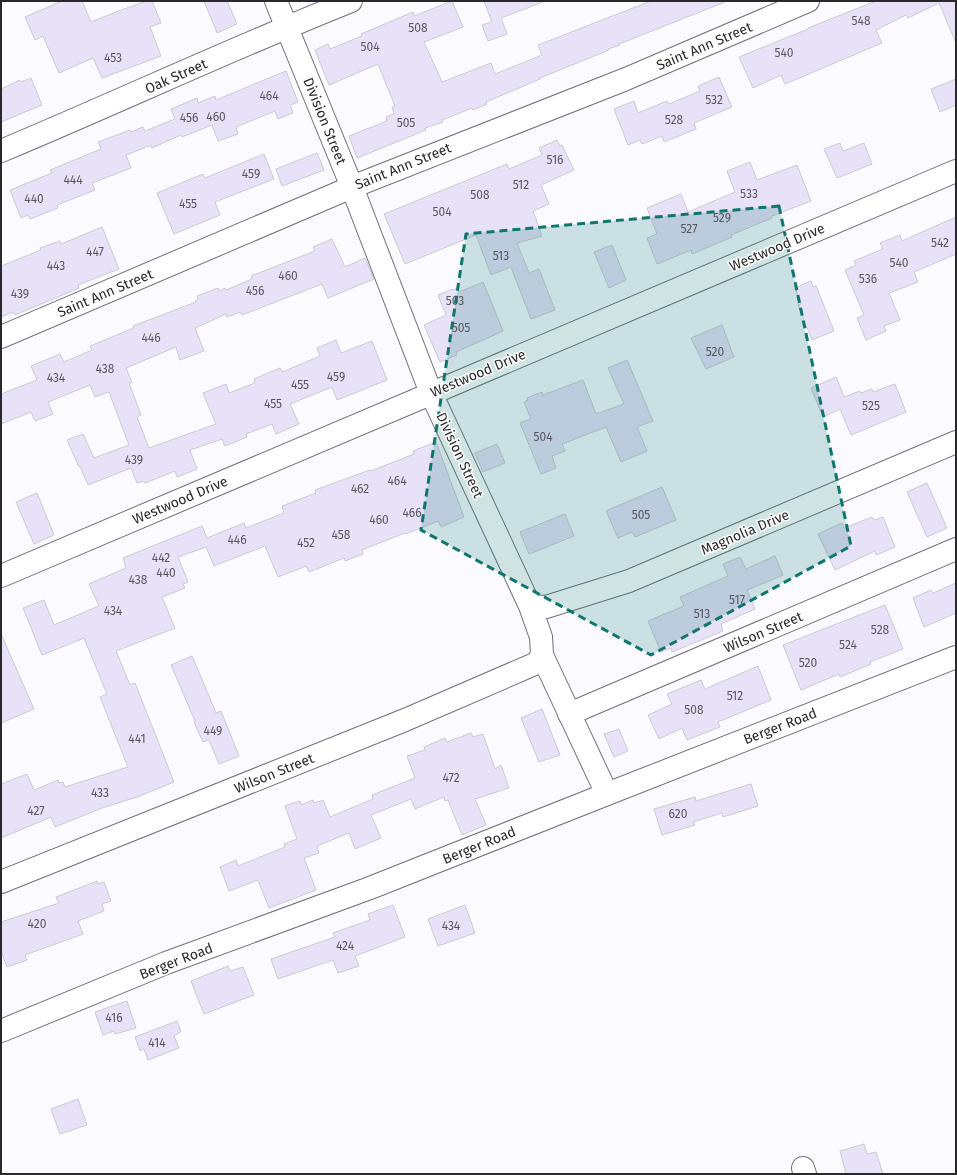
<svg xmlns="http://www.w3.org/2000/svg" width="957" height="1175" viewBox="0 0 957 1175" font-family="'Fira Sans',sans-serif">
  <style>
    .building { fill: #e8e2f9; stroke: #cbcad0 }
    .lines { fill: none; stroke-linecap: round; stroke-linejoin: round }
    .minor-casing { stroke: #727076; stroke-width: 24 }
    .minor { stroke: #fff; stroke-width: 22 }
    .marked { fill: #0f766e; fill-opacity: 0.2; stroke: #0f766e; stroke-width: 3; stroke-dasharray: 8 5; stroke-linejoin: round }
    .labels { text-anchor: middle; stroke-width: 3; stroke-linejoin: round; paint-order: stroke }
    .number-label { font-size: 12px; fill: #59565e }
    .street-label { font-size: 14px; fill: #29282a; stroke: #fff }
  </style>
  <rect width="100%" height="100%" fill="#fbfaff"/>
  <g class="building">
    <path d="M62,1H82L91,22L116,12L146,1H152L161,23L150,27L161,56L102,78L93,58L59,73L43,36L35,40L25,17Z"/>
    <path d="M204,1H227L237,24L217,33Z"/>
    <path d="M452,1L463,27L424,42L442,82L491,63L495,74L542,55L538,45L651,1H724L725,2L619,44L620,45L608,49L609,50L540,78V79L486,102L487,104L473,110L472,108L442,120L443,122L425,128L426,130L357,158L349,136L387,121L386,117L394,114L392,107L395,106L378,64L329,85L315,50L328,44L330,49L362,36L361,34L413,12L414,16Z"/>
    <path d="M484,1H543V2L501,18L507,34L488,41L482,25L492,22Z"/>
    <path d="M876,1H956V43L939,3L908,18L906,15L876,30L882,43L785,84L781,75L753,88L739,57L808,29V28Z"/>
    <path d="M286,71L298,102L290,105L293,113L278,119L275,111L236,127L238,134L218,141L212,125L182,137L181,135L152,148L151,145L126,155L131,168L92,183L95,190L57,205L58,208L30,219L28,215L21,218L10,190L52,173L50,170L101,149L98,142L130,130L131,132L143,127L145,131L175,119L171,109L197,98L198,103L215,96L216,100Z"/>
    <path d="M719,77L732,107L694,123L696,129L664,142L662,136L642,144L640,140L628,145L614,109L634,101L638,113L667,101L669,104L700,91L698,86Z"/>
    <path d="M31,78L42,105L1,122V89L20,80L21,82Z"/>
    <path d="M956,79V105L940,112L931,89Z"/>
    <path d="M557,140L560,146L562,145L574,170L541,185L549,204L533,211L542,236L517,243L529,273L539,269L555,310L531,319L511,267L491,275L476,235L405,264L384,214L507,164L509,169L542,155L539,148Z"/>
    <path d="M840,143L843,151L864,143L872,164L837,178L824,149Z"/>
    <path d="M317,153L324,170L282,186L276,169Z"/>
    <path d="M264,154L274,179L215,202L220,215L174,234L157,193L203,174L205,178Z"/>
    <path d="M750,162L757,180L797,165L811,201L772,216V218L731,235L732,237L692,254L691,250L657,264L647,238L657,234L647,208L681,194L688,212L735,192L727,171Z"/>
    <path d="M956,217V254L914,272L918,282L889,293L900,320L884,326L886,331L866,340L857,318L864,315L845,270L856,265L854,261L883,249L880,243L900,235L902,241Z"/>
    <path d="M102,227L119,269L78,285L79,288L15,315L13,312L1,317V266L41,250L40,248L60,241L61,244Z"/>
    <path d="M332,239L345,267L365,258L374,279L328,298L322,284L242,315L240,312L227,317L226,314L195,328L204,351L180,360L176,347L126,368L132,382L129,383L141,415L137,417L149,448L216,424L203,393L226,384L229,393L255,383L254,379L280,368L282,372L320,356L317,348L336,340L341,353L372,341L387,380L337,400L332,387L290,404L299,424L276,434L272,424L246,434L247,437L225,446L222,439L190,450L197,469L177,477L175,471L145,483L144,481L137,483L131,468L88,485L80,466L79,467L67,440L83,434L94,458L129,445L109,392L95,397L90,385L48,402L53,414L35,421L31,412L1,424V394L37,380L31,366L60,354L64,362L92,350L90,346L134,328L133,326L196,302L195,301L198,299L197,296L218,288L219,291L225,288L226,290L252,279L251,276L315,251L313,247Z"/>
    <path d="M612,245L626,280L609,288L594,252Z"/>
    <path d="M811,281L813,287L816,286L834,331L812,340L798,305L801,304L795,288Z"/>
    <path d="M483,282L503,331L456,352L457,355L440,362L424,325L446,315L438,295L452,289L453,290L458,288L459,292Z"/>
    <path d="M722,325L734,357L706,369L691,338Z"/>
    <path d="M627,360L653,421L637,427L647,451L621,462L606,427L562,444L565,451L552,456L556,468L541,474L520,423L531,419L524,402L528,400L527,398L542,392L543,395L583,380L596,414L624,404L608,368Z"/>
    <path d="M836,377L844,397L860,391L861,393L872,389L873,392L895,384L906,412L851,435L840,409L823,417L811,388Z"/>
    <path d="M436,442L464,517L441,527L438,521L406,534L405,533L362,550L363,554L345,561L344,558L309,572L306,566L278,577L265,546L214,566L206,547L178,557L188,582L183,584L185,588L162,597L175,628L116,651L130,685L135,683L174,782L137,797L102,808L55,827L51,817L1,838V784L27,774L34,790L58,780L59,783L63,782L65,787L128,767L100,697L107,694L84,638L42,655L23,608L44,600L54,625L99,606L89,584L126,568L123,558L202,526L207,538L244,523L246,528L284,513L282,506L316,493L315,490L370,470L371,471L414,454L413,451Z"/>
    <path d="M497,444L505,463L483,472L475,453Z"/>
    <path d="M927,483L947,528L927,537L907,492Z"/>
    <path d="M662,487L676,520L635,537L632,532L618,538L606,511Z"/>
    <path d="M37,493L54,535L34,544L16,502Z"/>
    <path d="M565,514L574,536L529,554L520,532Z"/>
    <path d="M872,517L874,520L883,517L895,547L876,555L875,551L835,570L818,534L842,523L844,528Z"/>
    <path d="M775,556L783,575L747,590L755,609L721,624L723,631L672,652L671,648L661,652L648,621L684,606L680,597L728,576L723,564L740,557L746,569Z"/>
    <path d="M956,583V613L924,627L913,598L931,590L933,593Z"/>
    <path d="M885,605L903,649L870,662L871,664L840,677L839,674L801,690L783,645Z"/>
    <path d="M1,634L34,709L1,723Z"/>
    <path d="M192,656L216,713L221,711L239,756L219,764L209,740L203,742L194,722L195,721L171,665Z"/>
    <path d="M758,666L771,700L718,722L720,727L687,740L682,728L659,739L648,715L672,704L667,694L701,680L705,689Z"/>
    <path d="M542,709L560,755L539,762L521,718Z"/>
    <path d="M619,729L628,751L614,757L604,734Z"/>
    <path d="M471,733L473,737L483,734L495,769L501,765L509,788L475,799L486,825L462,835L448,800L445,801L444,797L415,809L411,799L371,815L381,838L355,849L349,833L317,846L319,853L304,858L316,890L269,908L258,880L229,891L220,867L236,860L238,866L285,847L284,844L297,839L285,806L300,801L301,805L313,800L314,803L323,800L330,817L373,799L372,795L415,778L407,756L425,750L424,747L445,738L447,742Z"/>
    <path d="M751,784L758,806L723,817L722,813L693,822L695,825L662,835L654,809L695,797L696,801Z"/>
    <path d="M97,881L98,884L104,882L111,901L102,904L104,911L78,921L83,934L25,955L27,960L7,967L1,951V922L59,903L56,897Z"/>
    <path d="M393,905L405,937L355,956L359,966L338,973L333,960L278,979L271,959L335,937L333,933L370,920L368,914Z"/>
    <path d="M465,905L475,933L438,946L428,919Z"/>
    <path d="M228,966L230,971L243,967L254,995L204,1014L191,981Z"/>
    <path d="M127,1001L136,1028L115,1034L114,1031L103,1035L95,1012Z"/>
    <path d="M177,1021L181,1032L174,1036L179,1048L148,1060L144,1049L140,1051L135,1037Z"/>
    <path d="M78,1099L87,1125L60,1134L51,1109Z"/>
    <path d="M864,1144L867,1154L876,1152L883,1174H846L840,1151Z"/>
  </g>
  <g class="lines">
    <defs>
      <g id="minor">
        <path d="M276,1L352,187L431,393L530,606L541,637L542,655L607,794"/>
        <path d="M1,151C118,102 233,48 351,1"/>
        <path d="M1,337L352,187L626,79L808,1"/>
        <path d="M1,576L956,171"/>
        <path d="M530,606L546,607L629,581L956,442"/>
        <path d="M569,714L956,549"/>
        <path d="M1,882L405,720L537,663L542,655"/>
        <path d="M1,1031L166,963L370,888L607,794L956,657"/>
        <path d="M803,1168L805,1174"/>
      </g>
    </defs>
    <use href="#minor" class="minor-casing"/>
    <use href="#minor" class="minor"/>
  </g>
  <path class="marked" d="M779,206L851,546L651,655L421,530L466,234Z"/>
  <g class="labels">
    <g class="number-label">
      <text x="861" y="25">548</text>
      <text x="418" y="32">508</text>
      <text x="370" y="51">504</text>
      <text x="784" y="57">540</text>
      <text x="113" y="62">453</text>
      <text x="269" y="100">464</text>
      <text x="714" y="104">532</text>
      <text x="216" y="121">460</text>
      <text x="189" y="122">456</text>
      <text x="674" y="124">528</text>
      <text x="406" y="127">505</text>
      <text x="555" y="164">516</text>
      <text x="251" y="178">459</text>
      <text x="73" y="184">444</text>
      <text x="521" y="189">512</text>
      <text x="749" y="198">533</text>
      <text x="480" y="199">508</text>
      <text x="34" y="203">440</text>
      <text x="188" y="208">455</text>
      <text x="442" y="216">504</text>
      <text x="722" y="222">529</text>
      <text x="689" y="233">527</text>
      <text x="940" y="247">542</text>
      <text x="95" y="256">447</text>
      <text x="501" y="260">513</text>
      <text x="899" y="267">540</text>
      <text x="56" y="270">443</text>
      <text x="288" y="280">460</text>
      <text x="868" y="283">536</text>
      <text x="255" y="295">456</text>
      <text x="20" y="298">439</text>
      <text x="455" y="305">503</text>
      <text x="461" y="332">505</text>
      <text x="151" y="342">446</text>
      <text x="715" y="356">520</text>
      <text x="105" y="373">438</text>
      <text x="336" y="381">459</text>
      <text x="56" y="382">434</text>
      <text x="300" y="389">455</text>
      <text x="273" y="408">455</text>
      <text x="871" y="410">525</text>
      <text x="543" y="441">504</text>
      <text x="134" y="464">439</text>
      <text x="397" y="485">464</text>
      <text x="360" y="493">462</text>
      <text x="412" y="517">466</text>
      <text x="641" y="519">505</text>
      <text x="379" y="524">460</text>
      <text x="341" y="539">458</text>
      <text x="237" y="544">446</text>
      <text x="306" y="547">452</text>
      <text x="161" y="562">442</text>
      <text x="166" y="577">440</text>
      <text x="138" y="584">438</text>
      <text x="737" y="604">517</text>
      <text x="113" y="615">434</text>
      <text x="702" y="618">513</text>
      <text x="880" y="634">528</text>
      <text x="848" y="649">524</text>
      <text x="808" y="667">520</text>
      <text x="735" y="700">512</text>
      <text x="694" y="714">508</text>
      <text x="213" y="735">449</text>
      <text x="137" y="743">441</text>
      <text x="451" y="782">472</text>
      <text x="100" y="797">433</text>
      <text x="36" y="815">427</text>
      <text x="678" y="818">620</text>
      <text x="37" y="928">420</text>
      <text x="451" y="930">434</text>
      <text x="345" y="950">424</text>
      <text x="114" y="1022">416</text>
      <text x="157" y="1047">414</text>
    </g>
    <g class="street-label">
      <text transform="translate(704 46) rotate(-23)" y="5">Saint Ann Street</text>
      <text transform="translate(176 76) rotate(-24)" y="5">Oak Street</text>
      <text transform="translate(325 121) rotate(68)" y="5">Division Street</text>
      <text transform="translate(403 166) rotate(-22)" y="5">Saint Ann Street</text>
      <text transform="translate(777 247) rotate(-23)" y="5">Westwood Drive</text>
      <text transform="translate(105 293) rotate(-23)" y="5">Saint Ann Street</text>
      <text transform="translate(478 373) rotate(-23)" y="5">Westwood Drive</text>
      <text transform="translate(460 455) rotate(65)" y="5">Division Street</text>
      <text transform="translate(180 500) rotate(-23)" y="5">Westwood Drive</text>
      <text transform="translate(745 532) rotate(-23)" y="5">Magnolia Drive</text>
      <text transform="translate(763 632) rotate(-23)" y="5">Wilson Street</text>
      <text transform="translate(780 726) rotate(-21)" y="5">Berger Road</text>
      <text transform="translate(274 773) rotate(-22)" y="5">Wilson Street</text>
      <text transform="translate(479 845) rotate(-22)" y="5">Berger Road</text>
      <text transform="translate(176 961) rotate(-21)" y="5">Berger Road</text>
    </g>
  </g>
  <rect width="957" height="1175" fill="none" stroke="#29282a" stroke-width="4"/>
</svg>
